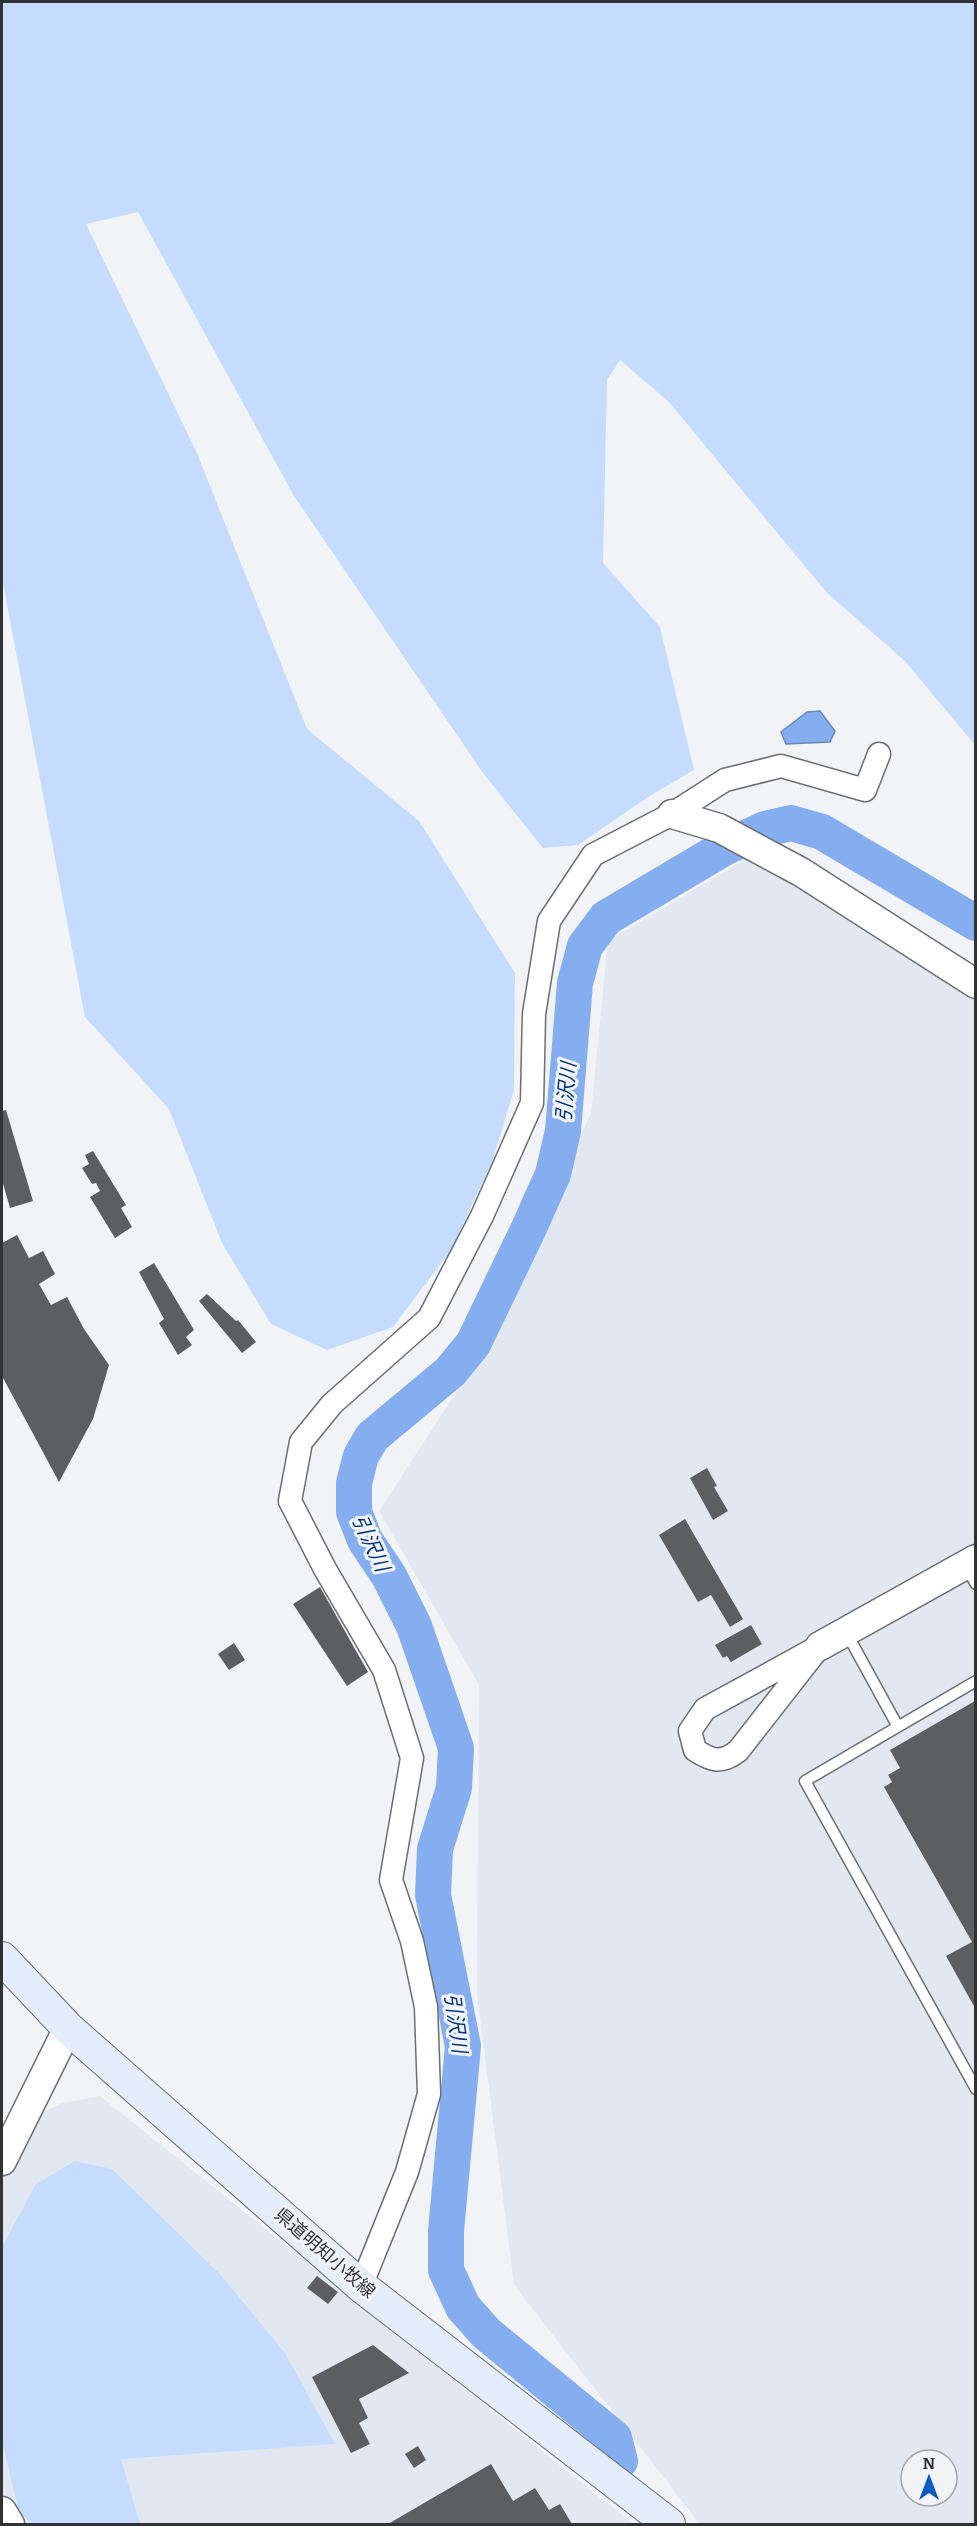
<svg xmlns="http://www.w3.org/2000/svg" width="977" height="2526" viewBox="0 0 977 2526" font-family="Bitter,'Noto Sans JP',serif">
  <style>
    .built { fill: #e2e8f2; fill-rule: evenodd }
    .green { fill: #c6dcfe }
    .water { fill: #84aef0; stroke: #6b89b7; stroke-width: 1.5 }
    .lines { fill: none; stroke-linecap: round; stroke-linejoin: round }
    .river { stroke: #84aef0; stroke-width: 36 }
    .building { fill: #5c5e61 }
    .service-casing { stroke: #6d6e71; stroke-width: 13 }
    .minor-casing { stroke: #6d6e71; stroke-width: 25 }
    .tertiary-casing { stroke: #6d6e71; stroke-width: 31 }
    .secondary-casing { stroke: #6d6e71; stroke-width: 34 }
    .service { stroke: #fff; stroke-width: 10 }
    .minor { stroke: #fff; stroke-width: 22 }
    .tertiary { stroke: #fff; stroke-width: 28 }
    .secondary { stroke: #e3edfc; stroke-width: 32 }
    .labels { text-anchor: middle; stroke-width: 6; stroke-linejoin: round; paint-order: stroke }
    .street-label { font-size: 18px; fill: #313233; stroke: #f1f3f7 }
    .water-label { font-size: 20px; font-style: italic; fill: #00337d; stroke: #f1f3f7 }
  </style>
  <rect width="100%" height="100%" fill="#f1f3f7"/>
  <g class="built">
    <path d="M754,854L975,998V2524H700L514,2285L477,1994L479,1685L379,1511L481,1354L591,1113L608,941ZM911,2460H947V2496H911Z"/>
    <path d="M100,2096L633,2524H2V2132L62,2103Z"/>
  </g>
  <g class="green">
    <path d="M2,2H975V745L905,661L827,593L669,402L620,360L607,380L603,563L660,627L694,770L651,795L578,845L543,848L483,773L294,496L138,212L86,224L196,451L307,729L419,821L515,973L514,1090L492,1162L451,1250L393,1327L327,1350L271,1324L222,1243L169,1109L85,1017L2,578Z"/>
    <path d="M75,2161L112,2169L219,2273L285,2353L335,2444L121,2459L140,2524H32L19,2512L2,2441V2247L36,2184Z"/>
  </g>
  <path class="water" d="M820,711L835,731L830,742L786,744L781,732L807,712Z"/>
  <g class="lines">
    <path class="river" d="M620,2461L614,2438L486,2333L463,2307L446,2270V2231L463,2046L433,1895L435,1849L454,1788L456,1748L414,1626L389,1576L365,1540L354,1512V1483L361,1456L372,1437L450,1372L473,1344L528,1230L553,1174L563,1131L575,983L585,946L606,918L724,848L765,829L791,823L822,832L976,923"/>
  </g>
  <g class="building">
    <path d="M6,1110L33,1201L10,1208L2,1180V1111Z"/>
    <path d="M93,1151L126,1205L121,1208L132,1227L115,1238L90,1197L100,1191L96,1183L92,1184L82,1168L89,1164L85,1155Z"/>
    <path d="M17,1235L29,1258L43,1251L55,1274L39,1284L51,1305L67,1297L84,1329L109,1365L93,1419L59,1482L2,1376V1243Z"/>
    <path d="M154,1263L194,1330L186,1337L192,1345L178,1355L159,1323L164,1319L139,1272Z"/>
    <path d="M207,1294L236,1321L238,1320L256,1342L242,1353L199,1301Z"/>
    <path d="M707,1468L717,1486L714,1487L728,1511L713,1520L690,1478Z"/>
    <path d="M685,1519L743,1619L730,1627L711,1595L698,1602L659,1535Z"/>
    <path d="M320,1587L368,1672L347,1686L293,1604Z"/>
    <path d="M751,1625L762,1644L731,1662L727,1656L723,1658L715,1645Z"/>
    <path d="M234,1643L245,1660L229,1670L218,1654Z"/>
    <path d="M975,1701V2008L946,1956L972,1942L884,1787L892,1782L888,1775L900,1768L890,1750Z"/>
    <path d="M317,2276L338,2292L328,2304L307,2288Z"/>
    <path d="M373,2345L409,2373L359,2399L368,2418L359,2423L370,2444L351,2453L312,2377Z"/>
    <path d="M418,2446L426,2460L414,2468L405,2454Z"/>
    <path d="M491,2464L513,2501L535,2488L549,2510L560,2504L572,2524H388Z"/>
  </g>
  <g class="lines">
    <defs>
      <g id="service">
        <path d="M965,1566L976,1584"/>
        <path d="M846,1632L897,1725"/>
        <path d="M976,1681L805,1781L976,2089"/>
      </g>
      <g id="minor">
        <path d="M820,1646L738,1751C721,1764 712,1761 695,1750L690,1731L705,1709Z"/>
        <path d="M361,2286L407,2172L429,2094L426,2007L412,1941L391,1880L412,1758L384,1670L325,1569L290,1501L301,1442L332,1404L429,1318L482,1216L532,1103L534,1014L549,921L593,855L672,814L725,780L781,766L865,790L879,754"/>
      </g>
      <g id="tertiary">
        <path d="M672,814L719,828L801,872L976,984"/>
        <path d="M820,1646L976,1559"/>
        <path d="M2,2161L68,2028"/>
        <path d="M2,2511L10,2524"/>
      </g>
      <path id="secondary" d="M2,1958L68,2028L361,2286L669,2524"/>
    </defs>
    <use href="#service" class="service-casing"/>
    <use href="#minor" class="minor-casing"/>
    <use href="#tertiary" class="tertiary-casing"/>
    <use href="#secondary" class="secondary-casing"/>
    <use href="#service" class="service"/>
    <use href="#minor" class="minor"/>
    <use href="#tertiary" class="tertiary"/>
    <use href="#secondary" class="secondary"/>
  </g>
  <g class="labels">
    <g class="street-label">
      <text transform="translate(325 2253) rotate(41)" y="6">県道明知小牧線</text>
    </g>
    <g class="water-label">
      <text transform="translate(566 1092) rotate(-85)" y="7">引沢川</text>
      <text transform="translate(371 1543) rotate(65)" y="7">引沢川</text>
      <text transform="translate(456 2023) rotate(82)" y="7">引沢川</text>
    </g>
  </g>
  <rect width="977" height="2526" fill="none" stroke="#313233" stroke-width="6"/>
  <g transform="translate(929 2478)"><circle r="28" fill="#f1f3f7" stroke="#a4a6a9" stroke-width="1.5"/>
  <path d="M0-4.5L10 22L0 15L-10 22Z" fill="#0d59c3"/>
  <text y="-9" font-size="16" font-weight="bold" text-anchor="middle" fill="#313233">N</text>
  </g>
</svg>
